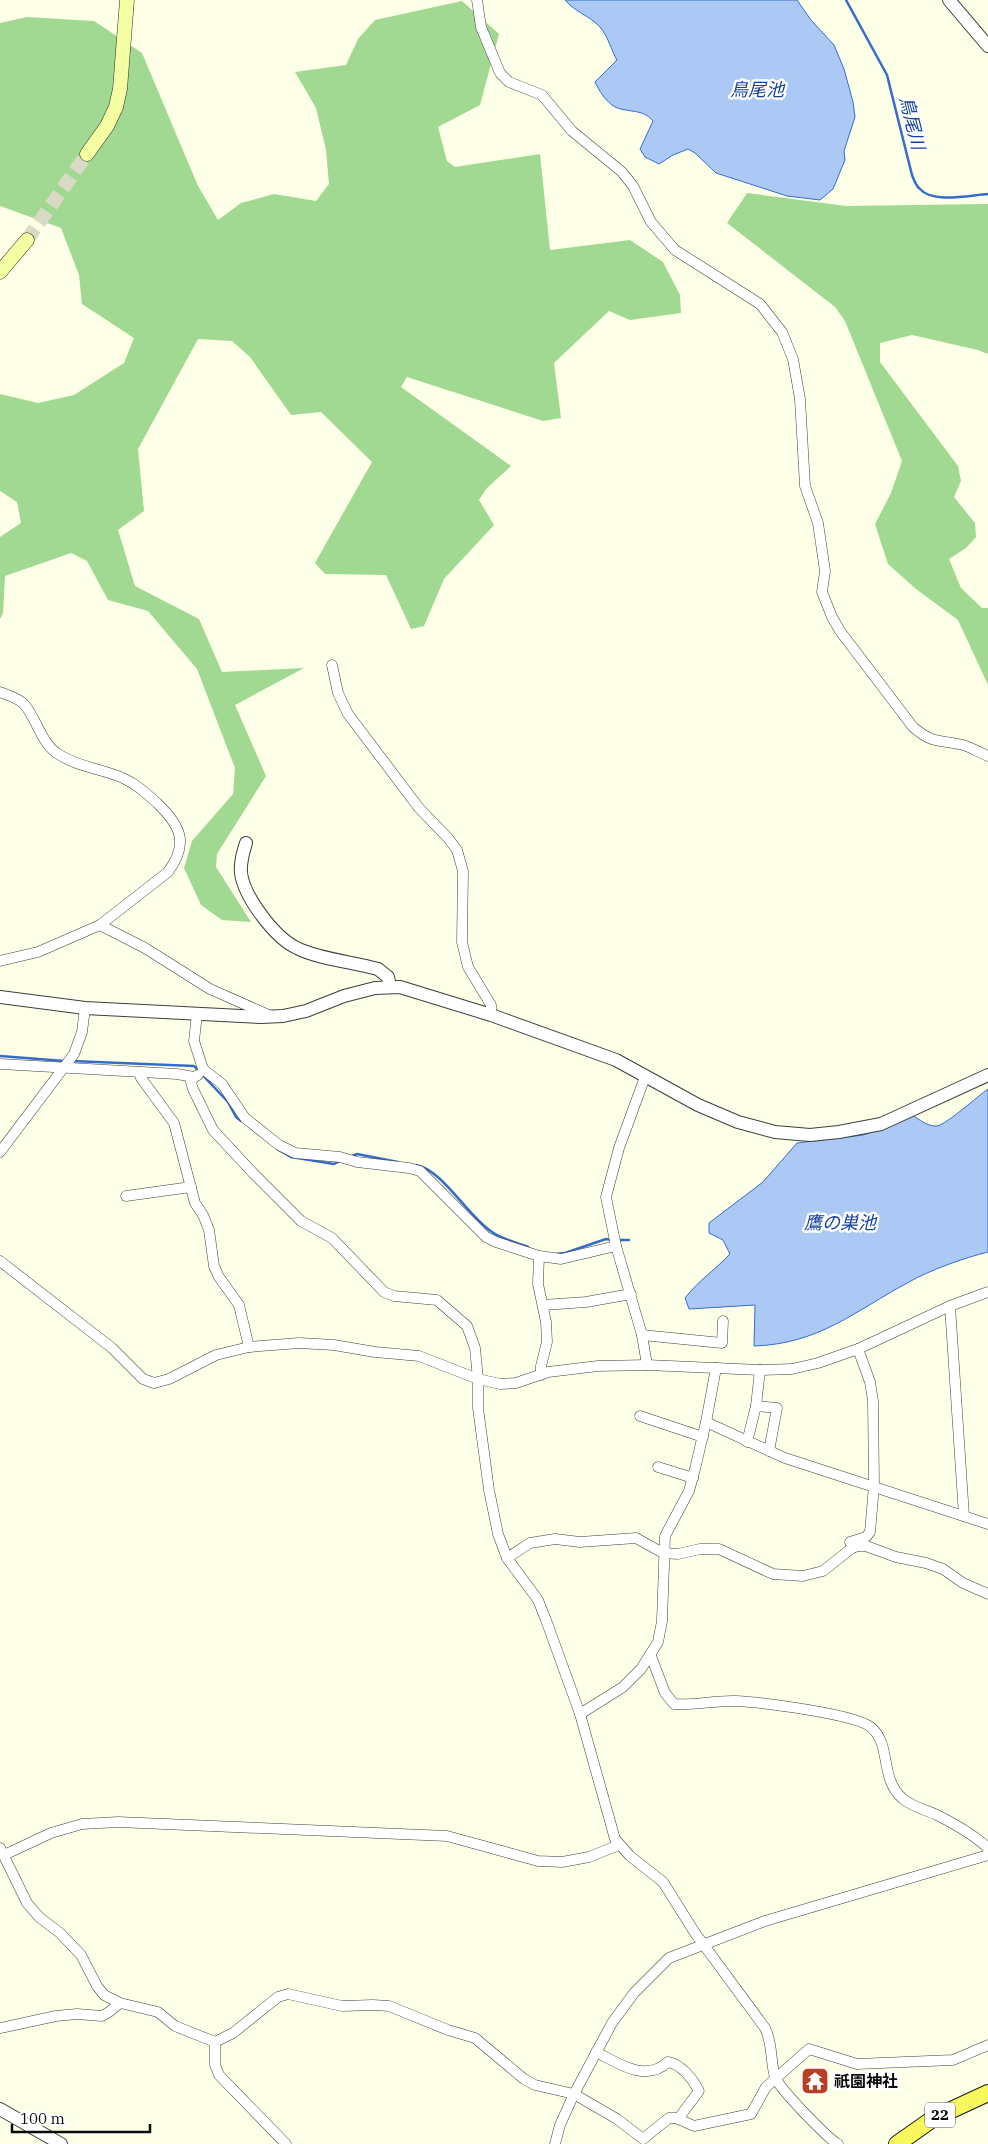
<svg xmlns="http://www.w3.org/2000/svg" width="988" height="2144" viewBox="0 0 988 2144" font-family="'IBM Plex Serif','Noto Sans JP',serif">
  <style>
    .forest { fill: #a1d892 }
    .water { fill: #acc9f5; stroke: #346ccc }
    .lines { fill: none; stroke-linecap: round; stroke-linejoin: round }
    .stream { stroke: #346ccc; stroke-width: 2.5 }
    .secondary-tunnel { stroke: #d9dac6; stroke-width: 14; stroke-dasharray: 14 7; stroke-linecap: butt }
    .minor-casing { stroke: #3d3d3d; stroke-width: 11 }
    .tertiary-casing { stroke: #3d3d3d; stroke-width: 14 }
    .secondary-casing { stroke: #2c2c2c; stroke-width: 15 }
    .primary-casing { stroke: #1b1b1b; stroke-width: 18 }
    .minor { stroke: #fff; stroke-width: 10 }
    .tertiary { stroke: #fff; stroke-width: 12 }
    .secondary { stroke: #f3ffa2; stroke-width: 14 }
    .primary { stroke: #f8f75d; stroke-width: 16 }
    .labels { text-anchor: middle; stroke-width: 5; stroke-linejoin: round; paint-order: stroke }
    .shield { fill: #fff; stroke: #545454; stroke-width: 1 }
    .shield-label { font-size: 15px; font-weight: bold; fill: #0a0a0a }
    .poi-label { font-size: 16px; font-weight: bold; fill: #0a0a0a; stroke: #fff; text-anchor: start }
    .water-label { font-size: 18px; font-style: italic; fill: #154199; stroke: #fff }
  </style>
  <rect width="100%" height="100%" fill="#feffe7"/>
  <g class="forest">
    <path d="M462,1L499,34L480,105L438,127L447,161L455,167L540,154L550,250L630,240L663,262L680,295L681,313L630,320L609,311L554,363L561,418L543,421L407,377L401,387L511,466L487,488L479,500L494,525L444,579L424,626L411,629L386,575L325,574L315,563L372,462L321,412L291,415L250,357L232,341L198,339L138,449L144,511L118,530L135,586L199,619L222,672L304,668L235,705L266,776L217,854L216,867L251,922L222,920L201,905L184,868L192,841L233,794L235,768L197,669L148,611L108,600L87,561L71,553L5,576L3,613L0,619V537L21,523L17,502L0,491V394L38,403L74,395L124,363L134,338L82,304L79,275L61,228L0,206V23L27,17L94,21L142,53L198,186L218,220L241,203L274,194L316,201L329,184L326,150L316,108L295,72L346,65L358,39L375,20Z"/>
    <path d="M747,193L846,206L988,204V354L978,350L912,335L880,343V362L958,466L961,481L954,497L975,523L976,537L966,548L949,559L961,588L982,608H988V685L958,620L916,589L888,564L875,524L891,493L902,461L845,321L835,307L727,223Z"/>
  </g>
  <g class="water">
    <path d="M565,0H797L811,20L834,45L844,69L853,102L855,117L844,151L845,160L833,189L820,200L787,196L716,173L695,153L688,149L673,155L659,164L645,157L640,149L653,121C642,107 624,114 612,105C604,99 599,90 595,82L617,60C611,50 608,36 600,27C590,16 575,12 565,0Z"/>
    <path d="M988,1089V1252C964,1258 930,1270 909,1282C855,1311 819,1344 754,1346L755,1305L689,1309L685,1298C698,1281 716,1269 730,1254L723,1240L709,1233V1223L763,1182L797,1143L863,1135L884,1128L912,1115C919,1119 928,1127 937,1126C947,1124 978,1096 988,1089Z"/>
  </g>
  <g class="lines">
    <g class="stream">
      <path d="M846,0L887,75L912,175C914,180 916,186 920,189C933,204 970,195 988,194"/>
      <path d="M0,1056L64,1061"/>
      <path d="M72,1061L194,1066L228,1102L236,1117L241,1121"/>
      <path d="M277,1149L291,1157L334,1164L340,1161"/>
      <path d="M350,1157L357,1154L398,1162"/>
      <path d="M416,1165C442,1169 469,1218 492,1232C502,1239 517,1243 528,1247"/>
      <path d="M618,1240H629"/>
      <path d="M555,1254L565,1253L606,1239L612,1240"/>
    </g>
    <path class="secondary-tunnel" d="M27,240L87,154"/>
    <defs>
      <g id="minor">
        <path d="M477,0L481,27L500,73L509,82L542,95L572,131L622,172L633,186L651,222L675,250L760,304L782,332L793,359L800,399L805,486L818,523L825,571L822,592L832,617L840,631L913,727C934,745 939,739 963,745C971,747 980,753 988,756"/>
        <path d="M332,665L338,693L348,714L419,808L448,838L457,850L463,871L462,942L468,967L491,1005V1015"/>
        <path d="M0,692C7,695 18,698 24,704C37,719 41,743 58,754C78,767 102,769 123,778C136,784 146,793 157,803C181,826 189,843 168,872L100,925L38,952L0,961"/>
        <path d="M100,925L145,948L210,989L271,1016"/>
        <path d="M197,1014L194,1041L203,1069L222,1084L245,1118L279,1145L295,1153L340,1157L357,1162L409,1168L420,1171L486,1237L496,1242L539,1256L561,1259L616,1246"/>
        <path d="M0,1064L177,1074L194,1077L198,1075"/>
        <path d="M139,1072L141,1078L174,1123L195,1203L203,1215L209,1230L214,1266L219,1277L239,1305L249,1347"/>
        <path d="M194,1077L191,1082L193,1089L213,1130L253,1173L301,1221L332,1238L384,1292L394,1296L437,1300L467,1326L475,1348L478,1379V1408L489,1490L498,1534L507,1558L538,1600L546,1620L580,1714L615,1839L630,1856L663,1882L695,1933L765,2028C773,2044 770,2060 775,2077C779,2088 827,2138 838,2144"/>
        <path d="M645,1077L619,1148L606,1197L616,1246L642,1335L647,1365"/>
        <path d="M0,1152L74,1054L82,1032L85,1008"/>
        <path d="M126,1196L191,1187"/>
        <path d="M539,1256L538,1284L546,1322L547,1342L541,1366V1375"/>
        <path d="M0,1261L112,1348L143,1379L154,1383L169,1379L216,1355L249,1347L299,1343L334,1345L375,1352L419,1356L478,1379L500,1384L516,1383L548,1372L598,1366L647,1365L760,1370L792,1369L818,1363L858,1349L950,1306L988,1292"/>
        <path d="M543,1305L586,1302L631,1294"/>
        <path d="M950,1306L964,1516"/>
        <path d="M642,1335L722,1343L723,1321"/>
        <path d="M756,1406L777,1408L769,1451"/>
        <path d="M640,1416L703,1437"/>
        <path d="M706,1422L785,1458L988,1524"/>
        <path d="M747,1442L756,1406L760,1370"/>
        <path d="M658,1467L693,1478"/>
        <path d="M850,1542L866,1537L870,1532L874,1486L873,1401L870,1382L858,1349"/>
        <path d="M507,1558L530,1543L555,1539L580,1542L636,1538L663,1553L678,1554L700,1549H719L773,1574L803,1576L823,1571L852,1548L858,1546H866L896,1557L926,1563L943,1569L963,1583L988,1594"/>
        <path d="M651,1656L665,1693L674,1704C694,1706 715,1700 735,1701C758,1702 858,1714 872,1728C892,1747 879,1778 903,1799C913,1807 926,1810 937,1815C955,1824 973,1834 988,1848"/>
        <path d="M580,1714L623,1687L641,1669L658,1642L662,1621L665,1536L689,1491L695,1469L706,1422L716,1368"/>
        <path d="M0,1848L27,1903L39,1917L60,1933L81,1955L97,1986L104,1995L120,2003L158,2012L175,2026L215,2042L233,2033L278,1997L288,1994L342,2006L373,2005L389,2006L448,2030L475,2038L524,2079L535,2085L574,2094L617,2119L643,2139L669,2118H676L694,2126L751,2114L766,2087L809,2049L857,2064L953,2060L988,2045"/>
        <path d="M4,1855L51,1833L82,1824L118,1822L447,1836L538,1861L562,1862L589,1857L619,1845"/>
        <path d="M0,2028L56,2016L77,2014L102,2016L109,2012L120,2003"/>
        <path d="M215,2042V2065L219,2075L286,2144"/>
        <path d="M596,2052C618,2063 645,2083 668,2062C681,2064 693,2079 699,2091L678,2119"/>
        <path d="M555,2144L560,2125L574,2094L612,2023L634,1993L669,1958L765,1921L988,1855"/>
      </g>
      <g id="tertiary">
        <path d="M949,0L988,46"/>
        <path d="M246,843C243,853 240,862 241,873C244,897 275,938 297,948C318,959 354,962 378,969L388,977L390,987"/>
        <path d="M0,997L85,1008L261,1017L283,1016L306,1011L344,996L375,988L400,987L491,1015L616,1060L698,1105L738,1122L775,1132L810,1135L839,1132L881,1124L988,1075"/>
        <path d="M0,2109L61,2144"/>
      </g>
      <g id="secondary">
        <path d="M87,154L107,126L116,107L120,89L127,0"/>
        <path d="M0,272L27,240"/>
      </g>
      <path id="primary" d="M897,2144L934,2118L988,2093"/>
    </defs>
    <use href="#minor" class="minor-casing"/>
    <use href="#tertiary" class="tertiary-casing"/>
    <use href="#secondary" class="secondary-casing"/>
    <use href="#primary" class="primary-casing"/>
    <use href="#minor" class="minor"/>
    <use href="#tertiary" class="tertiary"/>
    <use href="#secondary" class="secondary"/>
    <use href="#primary" class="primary"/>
  </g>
  <defs>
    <symbol id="temple-square" viewBox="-11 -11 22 22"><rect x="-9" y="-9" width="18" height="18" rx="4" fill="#b83f24" stroke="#fff"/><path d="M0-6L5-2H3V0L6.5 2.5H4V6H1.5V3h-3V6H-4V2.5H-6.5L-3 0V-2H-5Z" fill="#fff"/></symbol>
  </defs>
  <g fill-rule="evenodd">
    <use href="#temple-square" x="799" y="2065" width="32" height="32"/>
  </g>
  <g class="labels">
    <rect class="shield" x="925" y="2102.5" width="30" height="25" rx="4"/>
    <g class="shield-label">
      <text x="940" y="2120">22</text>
    </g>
    <g class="poi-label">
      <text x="834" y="2087">祇園神社</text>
    </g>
    <g class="water-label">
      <text x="757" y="96">鳥尾池</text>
      <text transform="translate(912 123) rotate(76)" y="6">鳥尾川</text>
      <text x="840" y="1229">鷹の巣池</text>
    </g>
  </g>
  <path d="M12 2124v8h138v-8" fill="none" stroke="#0a0a0a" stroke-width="2.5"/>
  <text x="20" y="2124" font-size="15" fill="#0a0a0a" stroke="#ffffff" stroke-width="4" paint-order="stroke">100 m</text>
</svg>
